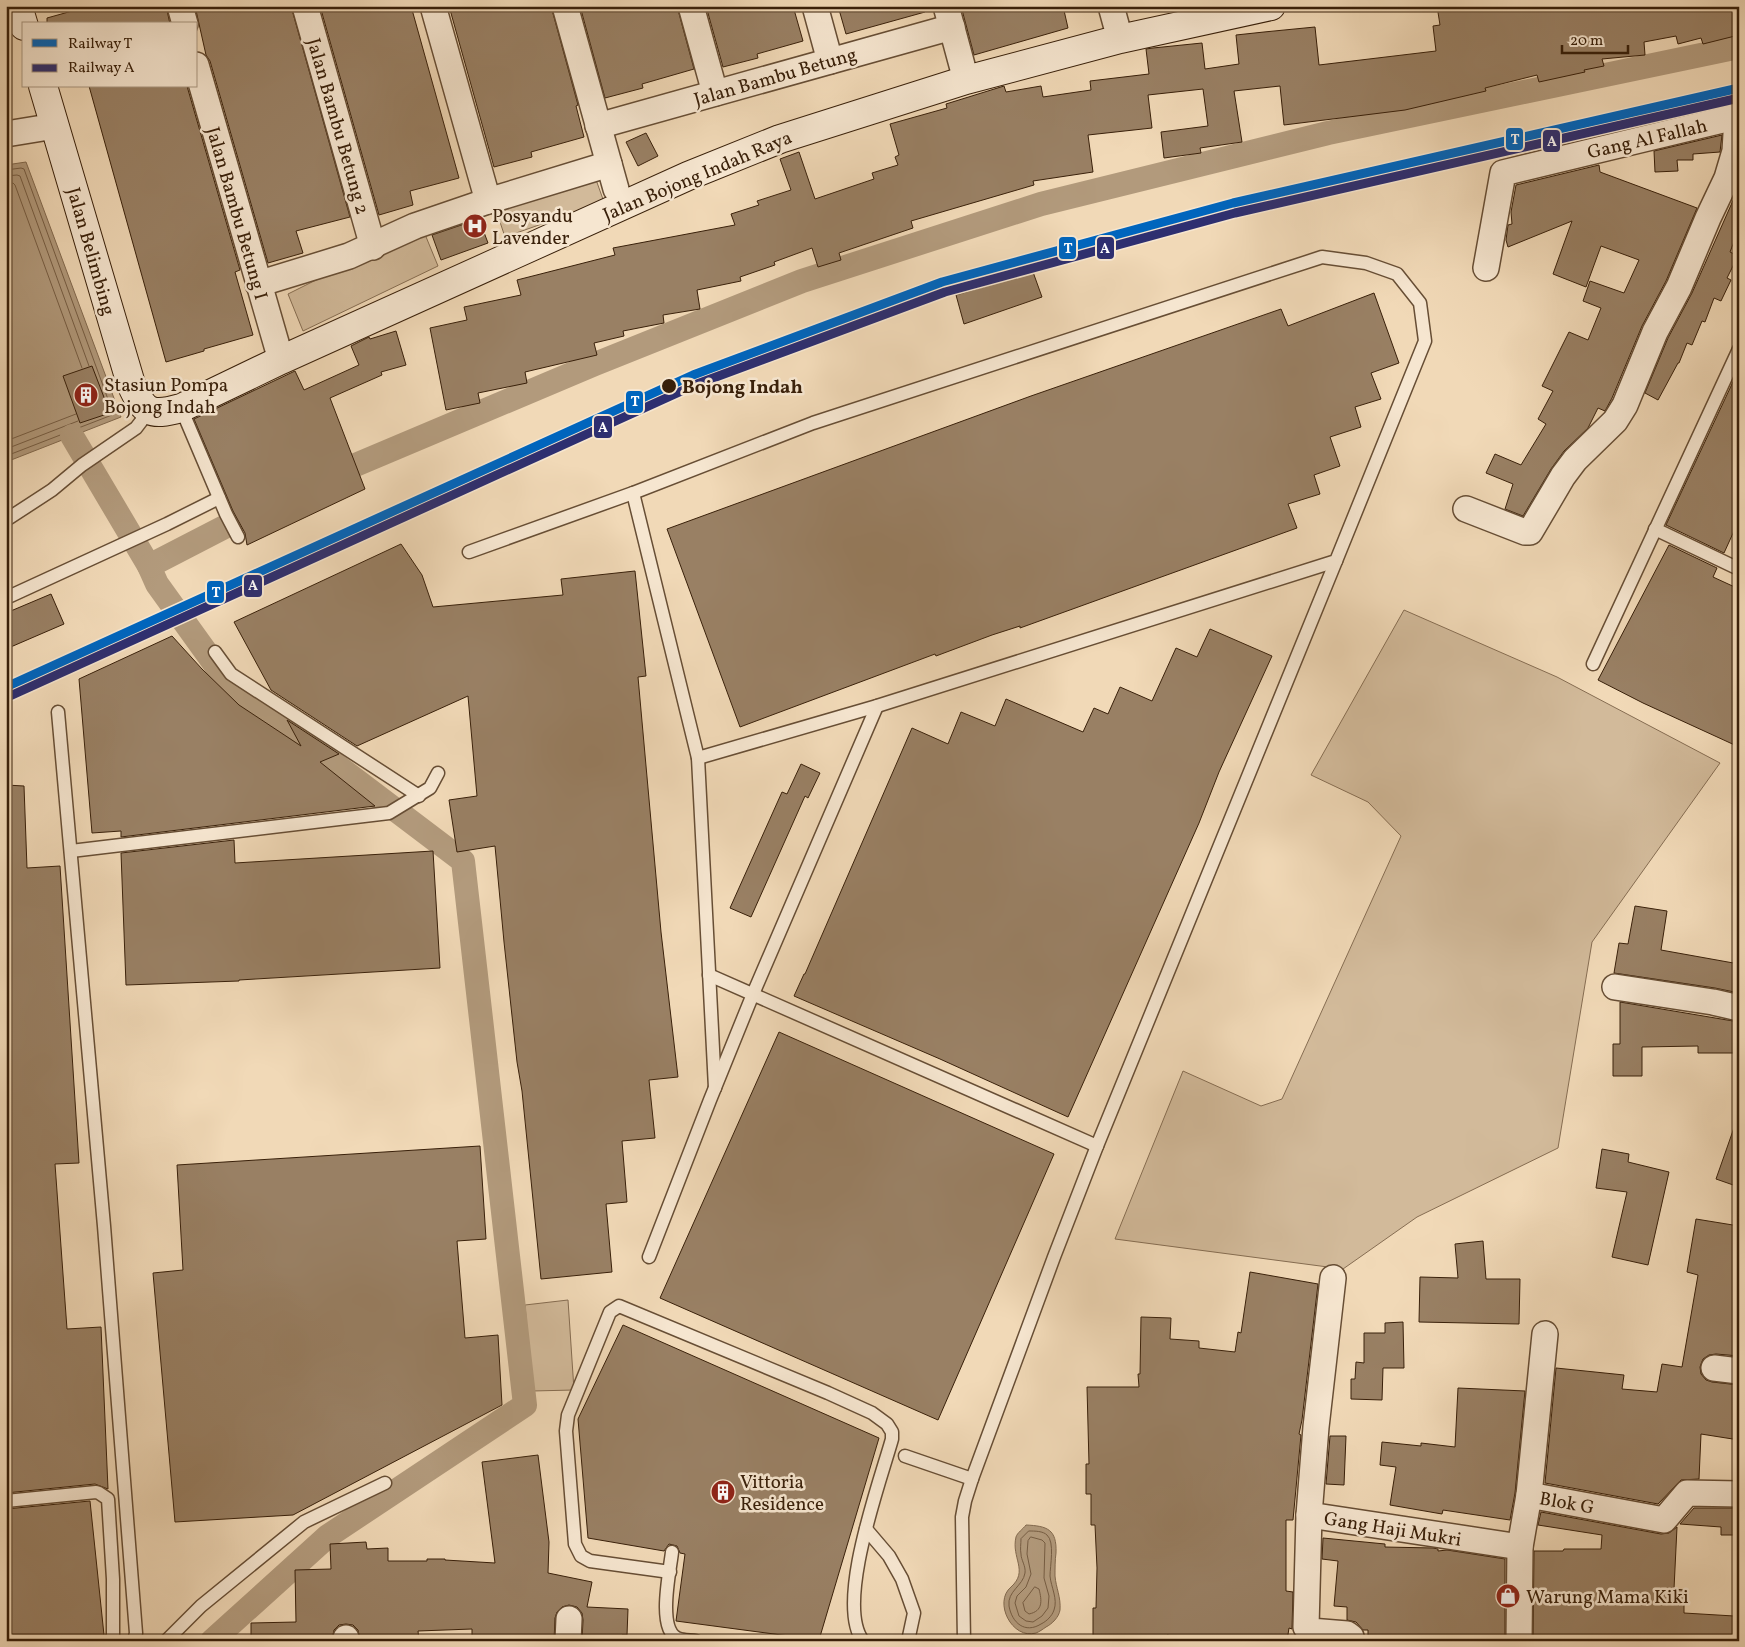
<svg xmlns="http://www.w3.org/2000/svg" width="1745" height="1647" viewBox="0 0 1745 1647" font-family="Vollkorn,serif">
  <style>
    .green { fill: #d2ba9a; stroke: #866d52 }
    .water { fill: #b29a7c; stroke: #82694e }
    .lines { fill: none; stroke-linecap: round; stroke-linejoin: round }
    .shore { stroke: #765d43; stroke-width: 1 }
    .canal { stroke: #b29a7c; stroke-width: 24 }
    .building { fill: #998064; stroke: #39200a }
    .lane-casing { stroke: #674e35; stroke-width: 15 }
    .street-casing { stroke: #674e35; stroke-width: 28 }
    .secondary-casing { stroke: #39200a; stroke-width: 30 }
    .lane { stroke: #f6e6d0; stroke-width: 12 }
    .street { stroke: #f6e6d0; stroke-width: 25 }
    .secondary { stroke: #f6e6d0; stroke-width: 28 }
    .rail-1-casing { stroke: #f6e6d0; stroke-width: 12 }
    .rail-2-casing { stroke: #f6e6d0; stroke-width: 12 }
    .rail-1 { stroke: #0065bd; stroke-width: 9 }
    .rail-2 { stroke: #2e2f70; stroke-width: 9 }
    .stop-dot { fill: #39200a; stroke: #f6e6d0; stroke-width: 2 }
    .labels { text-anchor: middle; stroke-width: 5; stroke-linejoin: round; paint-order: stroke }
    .street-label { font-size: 19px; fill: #39200a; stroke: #f6e6d0 }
    .poi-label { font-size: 19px; fill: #39200a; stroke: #f6e6d0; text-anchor: start }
    .stop-label { font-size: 19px; font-weight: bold; fill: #39200a; stroke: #f6e6d0; text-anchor: start }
    .line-badge { stroke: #f6e6d0; stroke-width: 2 }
    .badge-label { font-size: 14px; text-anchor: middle; font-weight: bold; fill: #fff }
  </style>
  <rect width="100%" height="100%" fill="#f1d9b7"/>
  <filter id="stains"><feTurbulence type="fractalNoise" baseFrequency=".004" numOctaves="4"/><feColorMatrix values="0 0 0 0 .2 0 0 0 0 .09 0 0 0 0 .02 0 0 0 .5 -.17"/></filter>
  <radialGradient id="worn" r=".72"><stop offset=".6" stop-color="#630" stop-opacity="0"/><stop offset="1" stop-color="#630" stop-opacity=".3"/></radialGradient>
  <g class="green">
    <path d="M590,163L604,202L505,237L492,198Z"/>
    <path d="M422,227L438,266L303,331L288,294Z"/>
    <path d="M1404,610L1557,677L1720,763L1592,942L1558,1148L1417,1217L1343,1269L1115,1239L1183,1071L1261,1106L1282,1099L1401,836L1368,802L1311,775Z"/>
    <path d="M568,1300L574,1390L532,1391L525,1305Z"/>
  </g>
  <g class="water">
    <path d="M26,162L121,417L6,462V165Z"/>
    <path d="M1026,1525C1047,1526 1057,1529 1056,1553C1055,1560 1055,1568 1055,1576C1056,1588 1061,1597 1060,1610C1059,1617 1052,1624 1046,1627C1043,1629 1039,1632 1036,1633C1012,1640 993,1602 1011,1587C1029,1571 1011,1558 1016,1537C1017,1533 1023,1529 1026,1525Z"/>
  </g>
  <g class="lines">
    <g class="shore">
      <path d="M6,170L21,168L24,169L113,413L112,415L6,456"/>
      <path d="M6,176L17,175L20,176L89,366"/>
      <path d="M6,184L13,183L15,185L82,368"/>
      <path d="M6,441L76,414"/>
      <path d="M6,449L78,421"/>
      <path d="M1029,1531C1035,1531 1043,1531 1047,1535C1055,1542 1050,1566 1050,1576C1051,1587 1058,1599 1054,1610C1052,1616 1047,1621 1041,1624C1025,1634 1012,1623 1009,1606C1007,1591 1023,1586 1025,1573C1026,1566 1021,1560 1021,1554C1020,1549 1021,1544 1021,1539Z"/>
      <path d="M1031,1537L1042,1540L1045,1543L1044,1578L1049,1596L1048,1608L1042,1616L1033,1622L1026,1621L1019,1616L1015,1603L1017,1596L1026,1587L1031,1574L1027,1554L1028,1541Z"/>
      <path d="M1035,1587L1039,1589C1042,1601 1043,1611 1029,1614L1025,1611L1023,1603Z"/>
    </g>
    <g class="canal">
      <path d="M72,436L149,566L157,584L229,684L463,861L525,1405L328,1536L212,1641"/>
      <path d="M327,477L595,364L802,281L1041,204L1328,133L1739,47"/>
      <path d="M149,566L267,505"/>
    </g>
  </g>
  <g class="building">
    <path d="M90,6H166L170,24H47V18Z"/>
    <path d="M195,6H291L350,217L296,231L303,253L268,263L210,61L206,55Z"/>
    <path d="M320,6H411L459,178L410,191L413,205L379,215Z"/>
    <path d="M449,6H551L578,105L576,106L584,137L531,152L532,157L494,167Z"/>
    <path d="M580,6H677L694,69L642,84L643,88L605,98Z"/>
    <path d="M706,6H793L803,41L757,54L758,58L723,67Z"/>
    <path d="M838,6H925V12L846,34Z"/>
    <path d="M961,6H1063L1068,28L974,55Z"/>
    <path d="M1437,6H1739V35L1703,44L1701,38L1678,44L1676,36L1644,42L1645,55L1602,59L1604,66L1584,70L1585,72L1539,82L1537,75L1485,88L1486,91L1405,110L1284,125L1280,86L1234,91L1242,142L1200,148L1201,153L1164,158L1161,132L1208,126L1203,89L1148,95L1152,128L1088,135L1093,172L1033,181L1034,185L911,221L913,228L839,253L841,260L818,267L812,248L774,262L775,265L740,277L741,281L697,290L700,309L663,315L664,323L623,331L624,336L594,343L597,355L525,372L527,383L478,393L480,403L446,410L430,328L467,320L464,307L521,295L517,280L615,255L613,248L735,225L731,214L759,205L757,201L791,190L780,159L799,152L815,199L874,179L872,173L898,165L895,157L899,155L890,124L947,108L946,104L1004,86L1006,92L1041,86L1043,97L1091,90L1090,81L1149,74L1146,49L1153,48L1202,43L1205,69L1239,64L1236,35L1264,32L1315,27L1319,65L1436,51L1433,26L1440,25Z"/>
    <path d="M89,86H187L240,270L235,272L253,335L204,349V351L166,362Z"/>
    <path d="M646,133L658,156L638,166L626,142Z"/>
    <path d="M1722,135L1720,152L1693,154V160H1677L1678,171L1655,172L1654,151Z"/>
    <path d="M1599,165L1600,172L1697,208L1666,281L1642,326L1612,398L1605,411L1598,408L1588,428L1564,451L1551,469L1523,516L1505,509L1513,484L1486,473L1495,454L1521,465L1546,424L1538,419L1553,391L1542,386L1569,332L1588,340L1601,308L1583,301L1590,281L1624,293L1639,260L1601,246L1586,287L1553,274L1572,221L1508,247L1506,240L1508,225L1512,224L1511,212L1516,185Z"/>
    <path d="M1739,187V229L1730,252L1738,256L1727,278L1731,280L1721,301L1714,298L1705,322L1702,321L1692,345L1687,343L1679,363H1678L1658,400L1645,393L1668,338L1692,293Z"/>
    <path d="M479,219L488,243L441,260L432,235Z"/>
    <path d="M1033,272L1042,297L964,324L956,295Z"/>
    <path d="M1374,293L1399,363L1371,373L1381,399L1355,407L1361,427L1330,437L1340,466L1314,475L1320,494L1288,504L1297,528L1020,628V626L992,635L936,656L935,654L740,727L667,529L1031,396L1281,309L1288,326Z"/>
    <path d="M396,331L406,365L381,372L382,375L330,398L365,489L247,545L245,533L233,511L194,419L295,371L304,390L359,365L351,346L369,337L370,339Z"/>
    <path d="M92,366L110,413L80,423L63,376Z"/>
    <path d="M1739,369V520L1724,553L1666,525Z"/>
    <path d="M401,544L422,575L433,607L563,595L561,579L635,571L646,676L638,677L661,932L678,1077L649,1080L655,1138L622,1141L627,1202L606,1204L612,1272L541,1279L522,1091L517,1062L504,942L495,846L457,852L449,800L477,796L468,696L357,746L271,690L234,622Z"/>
    <path d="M1669,545L1717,568L1713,577L1739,589V747L1643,703L1598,680Z"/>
    <path d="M51,594L64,624L6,649V613Z"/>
    <path d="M1210,629L1272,656L1219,772L1199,823L1068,1117L940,1059L794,996L804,974H805L912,728L948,744L961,712L995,726L1006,699L1083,732L1094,708L1108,714L1120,687L1152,701L1176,648L1197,657Z"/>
    <path d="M172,636L202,669L239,705L301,746L287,720L339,754L320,762L375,806L121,837V831L92,833L79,679Z"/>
    <path d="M801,764L820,773L808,798L805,796L751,917L730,908L782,792L787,794Z"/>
    <path d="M6,785L24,786L27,868L60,866L79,1163L55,1164L67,1329L101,1327L108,1489L95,1484L6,1493Z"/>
    <path d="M234,840L235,863L433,851L440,968L239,980V981L126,985L121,853Z"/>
    <path d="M1635,906L1667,911L1661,950L1739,964V993L1715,988L1614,973L1619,943L1628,944Z"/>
    <path d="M1620,1002L1739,1022V1053H1698V1046L1642,1047V1076H1613V1044H1620Z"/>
    <path d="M779,1032L1054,1154L938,1420L660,1298Z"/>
    <path d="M1736,1122H1739V1187L1716,1179Z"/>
    <path d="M480,1146L486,1239L457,1241L465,1338L498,1335L502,1405L293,1515L175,1522L153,1273L183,1270L177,1165Z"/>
    <path d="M1602,1149L1629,1154L1628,1162L1669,1172L1648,1265L1612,1257L1627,1192L1596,1188Z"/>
    <path d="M1696,1219L1739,1226V1356L1716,1354L1709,1355L1703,1359L1700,1367L1701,1374L1706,1380L1712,1382L1739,1385V1440L1701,1434L1699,1479L1681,1480L1658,1504L1545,1483L1556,1368L1624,1375L1622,1389L1657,1392L1662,1364L1682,1367L1698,1275L1687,1272Z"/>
    <path d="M1483,1241L1486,1279H1520L1519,1324L1419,1322L1420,1277L1458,1278L1455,1244Z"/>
    <path d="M1250,1272L1318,1284L1302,1420L1299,1434L1301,1435L1293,1520H1286V1591L1293,1592L1292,1629L1289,1628L1287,1641H1224L1205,1637V1641H1198L1167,1635L1166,1641H1093V1608H1096L1097,1568L1095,1525H1091V1494H1086V1464H1089L1087,1387H1139L1138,1374H1140L1141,1317L1171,1318L1170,1339L1199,1341V1348L1235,1352L1238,1332L1241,1333Z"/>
    <path d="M1403,1322L1404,1368H1383L1382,1400L1351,1399V1379H1355L1356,1362L1364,1363V1333H1385V1323Z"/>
    <path d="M623,1325L879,1438L819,1640L676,1621L685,1554L680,1553L677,1546L669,1544L664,1551L588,1538L578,1419Z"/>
    <path d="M1458,1388L1525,1391L1515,1493L1510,1520L1443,1510L1442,1514L1390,1505L1396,1467L1380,1465L1382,1442L1421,1446V1443L1455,1447Z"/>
    <path d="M1330,1436H1346L1344,1485L1326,1484Z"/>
    <path d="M538,1455L549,1542L548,1573L592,1582L587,1607L628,1609L627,1635H622L621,1641H582L583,1620L582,1613L577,1607L569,1605L562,1607L557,1612L555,1618L554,1641H472V1629L418,1631L419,1641H360L358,1630L353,1625L346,1624L339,1625L334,1630L332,1641H251V1623L296,1622L295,1570L331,1569L330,1544L366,1542L367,1549L388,1548V1561H427V1559H445V1560L495,1563L482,1462Z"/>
    <path d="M90,1501L104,1635L103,1638L75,1641H6V1509Z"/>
    <path d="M1694,1508H1739V1535H1721V1527L1680,1524Z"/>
    <path d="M1541,1512L1661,1534L1669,1533L1677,1527L1674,1589L1684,1590V1613L1734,1616V1624H1739V1641H1533L1534,1551H1563L1564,1549H1601L1602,1535L1538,1525Z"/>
    <path d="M1323,1538L1385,1544V1547L1433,1548L1438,1549V1551L1447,1550L1505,1559V1641H1469V1637H1425V1641H1368V1630H1363L1356,1622L1347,1620V1607L1334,1606L1338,1561L1322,1559Z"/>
  </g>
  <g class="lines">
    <defs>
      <g id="lane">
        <path d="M181,408L226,514L238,537"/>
        <path d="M633,493L698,758L715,1088"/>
        <path d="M6,520L52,490L82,465L136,428L149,411"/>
        <path d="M1655,529L1739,569"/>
        <path d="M469,552L633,493L813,423L1322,257L1366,263L1397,274L1420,303L1425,341L1336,561L877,706L698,758"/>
        <path d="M6,598L167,524L219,498"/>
        <path d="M215,652L231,674L419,796"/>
        <path d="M1593,664L1739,349"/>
        <path d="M58,712L104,1226L136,1633L134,1641"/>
        <path d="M71,851L389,813L430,788L438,773"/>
        <path d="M709,975L1097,1146"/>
        <path d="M649,1257L710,1100L753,994L877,706"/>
        <path d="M905,1456L972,1479"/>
        <path d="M6,1501L96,1492L99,1493L108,1499L113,1579V1636L110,1641"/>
        <path d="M866,1529L889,1556L902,1579L914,1613L908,1641"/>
        <path d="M672,1552C670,1571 657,1628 677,1638C682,1641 691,1640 696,1641"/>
        <path d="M670,1572L590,1561L581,1556L575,1544L566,1431L568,1415L610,1312L619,1306L828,1393L872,1413L887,1424L892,1432V1439C880,1482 835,1604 863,1641"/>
        <path d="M166,1641L201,1606L304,1522L385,1483"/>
        <path d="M964,1641L962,1517L965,1501L972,1479L1054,1257L1097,1146L1336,561"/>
      </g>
      <g id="street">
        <path d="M180,6L185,24"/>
        <path d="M305,6L373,247"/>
        <path d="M433,6L488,201"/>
        <path d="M565,6L616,189"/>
        <path d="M691,6L715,93"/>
        <path d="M815,6L830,61"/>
        <path d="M946,6L966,80"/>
        <path d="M1111,6L1120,39"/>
        <path d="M196,65L281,360"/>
        <path d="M598,126L952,27"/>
        <path d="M6,134L55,126"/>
        <path d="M1486,268L1503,173L1739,116"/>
        <path d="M258,284L349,256L415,226L488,201L609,164"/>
        <path d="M1466,509L1525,532H1530L1563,476L1575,460L1615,421L1625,405L1655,332L1679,287L1708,218L1727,178L1735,151L1737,117"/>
        <path d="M1615,987L1713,1002L1739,1008"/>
        <path d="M1333,1278L1316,1427L1309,1515L1306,1627L1310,1631L1347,1634L1351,1637V1641"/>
        <path d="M1714,1368L1739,1371"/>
        <path d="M1529,1495L1545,1334"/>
        <path d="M1309,1515L1520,1547"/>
        <path d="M346,1638V1641"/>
        <path d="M568,1641L569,1619"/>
        <path d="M1519,1641L1520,1547L1529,1495L1664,1520L1687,1493L1739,1494"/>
      </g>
      <g id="secondary">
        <path d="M18,6L24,26"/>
        <path d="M43,86L131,384C144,412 149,417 181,408L281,360L688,176L780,139L966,80L1120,39L1271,6"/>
      </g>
    </defs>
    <use href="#lane" class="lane-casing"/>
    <use href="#street" class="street-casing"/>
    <use href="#secondary" class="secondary-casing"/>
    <use href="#lane" class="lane"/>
    <use href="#street" class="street"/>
    <use href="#secondary" class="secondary"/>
    <defs>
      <path id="rail-1" d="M6,687L693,375L942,282L1233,203L1739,88"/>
      <path id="rail-2" d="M10,696L697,384L945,292L1235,213L1739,98"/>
    </defs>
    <use href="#rail-1" class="rail-1-casing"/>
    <use href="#rail-2" class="rail-2-casing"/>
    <use href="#rail-1" class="rail-1"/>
    <use href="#rail-2" class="rail-2"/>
  </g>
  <defs>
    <symbol id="hospital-disc" viewBox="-11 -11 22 22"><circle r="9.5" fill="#8f2418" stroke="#f6e6d0"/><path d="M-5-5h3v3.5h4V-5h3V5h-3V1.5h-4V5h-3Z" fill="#fff"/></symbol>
    <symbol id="building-disc" viewBox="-11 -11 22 22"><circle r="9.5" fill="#8f2418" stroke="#f6e6d0"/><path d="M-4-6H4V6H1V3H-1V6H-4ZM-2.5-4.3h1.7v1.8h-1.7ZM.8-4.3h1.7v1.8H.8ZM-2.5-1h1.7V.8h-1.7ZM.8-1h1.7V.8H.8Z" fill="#fff"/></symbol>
    <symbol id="shop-disc" viewBox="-11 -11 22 22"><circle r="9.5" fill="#8f2418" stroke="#f6e6d0"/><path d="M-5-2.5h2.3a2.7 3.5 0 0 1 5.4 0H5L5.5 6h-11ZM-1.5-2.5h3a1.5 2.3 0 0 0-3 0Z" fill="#fff"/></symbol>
  </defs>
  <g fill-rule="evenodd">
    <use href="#hospital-disc" x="461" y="212" width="28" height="28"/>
    <use href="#building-disc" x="72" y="381" width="28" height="28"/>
    <use href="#building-disc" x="709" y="1478" width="28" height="28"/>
    <use href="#shop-disc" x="1494" y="1582" width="28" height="28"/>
  </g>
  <circle class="stop-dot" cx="669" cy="386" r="8"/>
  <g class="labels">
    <g class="street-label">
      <text transform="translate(775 76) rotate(-16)" y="7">Jalan Bambu Betung</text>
      <text transform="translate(339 126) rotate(74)" y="7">Jalan Bambu Betung 2</text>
      <text transform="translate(1647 138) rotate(-13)" y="7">Gang Al Fallah</text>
      <text transform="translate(697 175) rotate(-23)" y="7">Jalan Bojong Indah Raya</text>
      <text transform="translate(238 213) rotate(74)" y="7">Jalan Bambu Betung I</text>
      <text transform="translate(92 251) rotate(74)" y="7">Jalan Belimbing</text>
      <text transform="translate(1567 1502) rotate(10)" y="7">Blok G</text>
      <text transform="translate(1393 1528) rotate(9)" y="7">Gang Haji Mukri</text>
    </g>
    <g class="poi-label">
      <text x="492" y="222">Posyandu<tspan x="492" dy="22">Lavender</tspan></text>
      <text x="104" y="391">Stasiun Pompa<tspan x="104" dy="22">Bojong Indah</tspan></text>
      <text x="740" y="1488">Vittoria<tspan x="740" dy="22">Residence</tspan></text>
      <text x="1526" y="1603">Warung Mama Kiki</text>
    </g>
    <g class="stop-label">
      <text x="682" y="393">Bojong Indah</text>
    </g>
  </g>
  <g class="line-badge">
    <rect x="1505" y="127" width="19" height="24" rx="5" fill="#0065bd"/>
    <rect x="1542" y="129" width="19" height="24" rx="5" fill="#2e2f70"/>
    <rect x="1058" y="236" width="19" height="24" rx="5" fill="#0065bd"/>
    <rect x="1096" y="236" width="19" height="24" rx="5" fill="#2e2f70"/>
    <rect x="625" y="390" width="19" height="24" rx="5" fill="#0065bd"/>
    <rect x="593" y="415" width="20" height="24" rx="5" fill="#2e2f70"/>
    <rect x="243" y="574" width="20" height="24" rx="5" fill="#2e2f70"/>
    <rect x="206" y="580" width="19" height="24" rx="5" fill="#0065bd"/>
  </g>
  <g class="badge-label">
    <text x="1515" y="144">T</text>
    <text x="1552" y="146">A</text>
    <text x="1068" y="253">T</text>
    <text x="1105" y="253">A</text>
    <text x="635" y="406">T</text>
    <text x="603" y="432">A</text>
    <text x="253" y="590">A</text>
    <text x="216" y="597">T</text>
  </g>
  <rect width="1745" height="1647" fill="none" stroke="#f1d9b7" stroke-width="25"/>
  <rect x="8" y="8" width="1730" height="1632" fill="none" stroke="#39200a" stroke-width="2.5"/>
  <rect x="12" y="12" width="1720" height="1622" fill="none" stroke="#39200a"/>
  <rect x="22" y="22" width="175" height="65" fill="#f6e6d0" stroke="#aa9781"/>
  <rect x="32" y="39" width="25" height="8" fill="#0065bd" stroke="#aa9781"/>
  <text x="68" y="48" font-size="15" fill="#39200a">Railway T</text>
  <rect x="32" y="64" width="25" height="8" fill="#2e2f70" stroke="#aa9781"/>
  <text x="68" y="72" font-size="15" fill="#39200a">Railway A</text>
  <path d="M1562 45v8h66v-8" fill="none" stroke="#39200a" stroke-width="2.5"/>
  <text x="1570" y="45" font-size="15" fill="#39200a" stroke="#f6e6d0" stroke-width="4" paint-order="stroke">20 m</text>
  <rect width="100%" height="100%" filter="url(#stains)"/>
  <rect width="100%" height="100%" fill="url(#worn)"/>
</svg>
